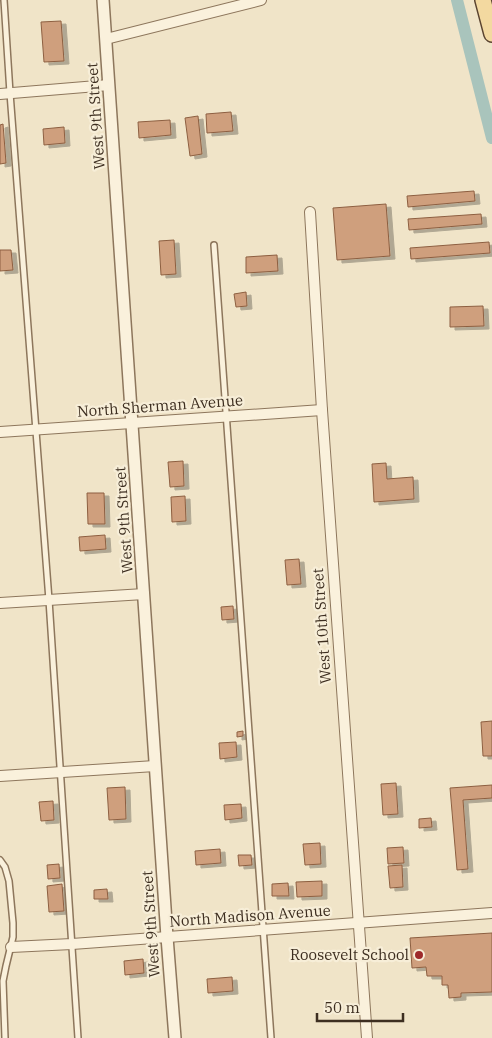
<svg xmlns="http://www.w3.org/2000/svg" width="492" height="1038" viewBox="0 0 492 1038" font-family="'IBM Plex Serif',serif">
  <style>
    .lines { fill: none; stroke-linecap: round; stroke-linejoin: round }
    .canal { stroke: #a9c4bc; stroke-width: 12 }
    .building { fill: #cf9f7d; stroke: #8d5f41; filter: url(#shadow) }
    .service-casing { stroke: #8d765c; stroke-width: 8 }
    .minor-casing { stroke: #8d765c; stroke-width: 12 }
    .tertiary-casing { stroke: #8d765c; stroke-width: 14 }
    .primary-casing { stroke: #5b4430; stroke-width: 18 }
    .service { stroke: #faf1dc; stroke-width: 5 }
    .minor { stroke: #faf1dc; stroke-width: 10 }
    .tertiary { stroke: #faf1dc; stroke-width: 11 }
    .primary { stroke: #f3d9a0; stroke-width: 15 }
    .poi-dot { fill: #9e2a2b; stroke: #f7eed8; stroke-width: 2 }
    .labels { text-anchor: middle; stroke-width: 4.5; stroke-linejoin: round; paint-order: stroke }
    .street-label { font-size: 15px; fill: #3d2e20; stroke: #f7eed8 }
    .poi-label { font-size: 15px; fill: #3d2e20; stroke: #f7eed8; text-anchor: end }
  </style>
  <defs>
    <filter id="shadow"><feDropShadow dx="5" dy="3" stdDeviation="0" flood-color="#0004"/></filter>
  </defs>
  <rect width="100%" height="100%" fill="#f0e4c8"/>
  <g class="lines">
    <path class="canal" d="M457,0L492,138"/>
  </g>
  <g class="building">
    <path d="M61,21L64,61L44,62L41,22Z"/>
    <path d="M231,112L233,131L207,133L206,114Z"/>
    <path d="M198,116L202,154L190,156L185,118Z"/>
    <path d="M170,120L171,135L139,138L138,122Z"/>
    <path d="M3,124L6,163L0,164V125Z"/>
    <path d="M64,127L65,143L44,145L43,129Z"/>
    <path d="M474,191L475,201L408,207L407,196Z"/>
    <path d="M386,204L390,256L337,260L333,208Z"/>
    <path d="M481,214L482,224L409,230L408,219Z"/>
    <path d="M174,240L176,274L161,275L159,241Z"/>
    <path d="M489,242L490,253L411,259L410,248Z"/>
    <path d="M0,250H11L13,270L0,271Z"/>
    <path d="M277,255L278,271L246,273V257Z"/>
    <path d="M246,292L247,306L236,307L234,294Z"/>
    <path d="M483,306L484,326L450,327V307Z"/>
    <path d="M183,461L184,486L170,487L168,462Z"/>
    <path d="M386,463L387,479L413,477L414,499L374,502L372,464Z"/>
    <path d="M87,493H104L105,524H88Z"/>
    <path d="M185,496L186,521L172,522L171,497Z"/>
    <path d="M105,535L106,549L80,551L79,537Z"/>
    <path d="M299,559L301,584L287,585L285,560Z"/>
    <path d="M233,606L234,619L222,620L221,607Z"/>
    <path d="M492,721V756H483L481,722Z"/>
    <path d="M243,731V736L237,737V732Z"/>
    <path d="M236,742L237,757L220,759L219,743Z"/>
    <path d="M396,783L398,814L383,815L381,784Z"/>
    <path d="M492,785V798L463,800L468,869L457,870L450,788Z"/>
    <path d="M125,787L126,819L109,820L107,788Z"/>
    <path d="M53,801L54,820L41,821L39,802Z"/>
    <path d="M241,804L242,818L225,820L224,805Z"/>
    <path d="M431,818L432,827L419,828V819Z"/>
    <path d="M320,843L321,864L305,865L303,844Z"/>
    <path d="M403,847L404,863L388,864L387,848Z"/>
    <path d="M220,849L221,863L196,865L195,851Z"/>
    <path d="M238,855H251L252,865L239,866Z"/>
    <path d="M59,864L60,878L48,879L47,865Z"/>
    <path d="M402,865L403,887L390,888L388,866Z"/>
    <path d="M322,881V896L297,897L296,882Z"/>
    <path d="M288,883L289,896H272V884Z"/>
    <path d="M62,884L64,911L49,912L47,886Z"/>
    <path d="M107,889L108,899H94V890Z"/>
    <path d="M492,933V992L461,993V997L449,998L448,985H442V976H427L426,967L412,968L410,938Z"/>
    <path d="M143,959L144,973L125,975L124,961Z"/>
    <path d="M232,977L233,991L208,993L207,979Z"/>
  </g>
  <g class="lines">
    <defs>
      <g id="service">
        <path d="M4,0L10,93L49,600L78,1038"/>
        <path d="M214,245L271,1038"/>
        <path d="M0,860L5,867L9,881L13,923V937L6,966L3,981L5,1038"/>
      </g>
      <g id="minor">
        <path d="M106,39L261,0"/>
        <path d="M0,94L109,85"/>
        <path d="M310,212L322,410L367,1038"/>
        <path d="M0,432L322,410"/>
        <path d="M0,603L144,594"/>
        <path d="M0,776L155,766"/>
        <path d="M11,947L72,944L492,913"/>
      </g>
      <path id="tertiary" d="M103,0L167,937L175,1038"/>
      <path id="primary" d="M483,0L492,34"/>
    </defs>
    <use href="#service" class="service-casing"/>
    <use href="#minor" class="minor-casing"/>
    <use href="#tertiary" class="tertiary-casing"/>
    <use href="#primary" class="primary-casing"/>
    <use href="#service" class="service"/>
    <use href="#minor" class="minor"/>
    <use href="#tertiary" class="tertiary"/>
    <use href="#primary" class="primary"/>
  </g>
  <circle class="poi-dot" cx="419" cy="955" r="5"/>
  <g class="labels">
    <g class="street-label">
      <text transform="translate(96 116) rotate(-94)" y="5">West 9th Street</text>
      <text transform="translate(160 406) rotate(-4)" y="5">North Sherman Avenue</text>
      <text transform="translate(124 520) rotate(-94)" y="5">West 9th Street</text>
      <text transform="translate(322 626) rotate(-94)" y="5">West 10th Street</text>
      <text transform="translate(250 916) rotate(-4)" y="5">North Madison Avenue</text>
      <text transform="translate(151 924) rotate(-94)" y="5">West 9th Street</text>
    </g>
    <g class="poi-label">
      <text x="409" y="960">Roosevelt School</text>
    </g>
  </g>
  <path d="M317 1013v8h86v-8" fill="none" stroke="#3d2e20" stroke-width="2.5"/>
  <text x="324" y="1013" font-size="15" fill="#3d2e20" stroke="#f7eed8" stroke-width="4" paint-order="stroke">50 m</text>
</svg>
